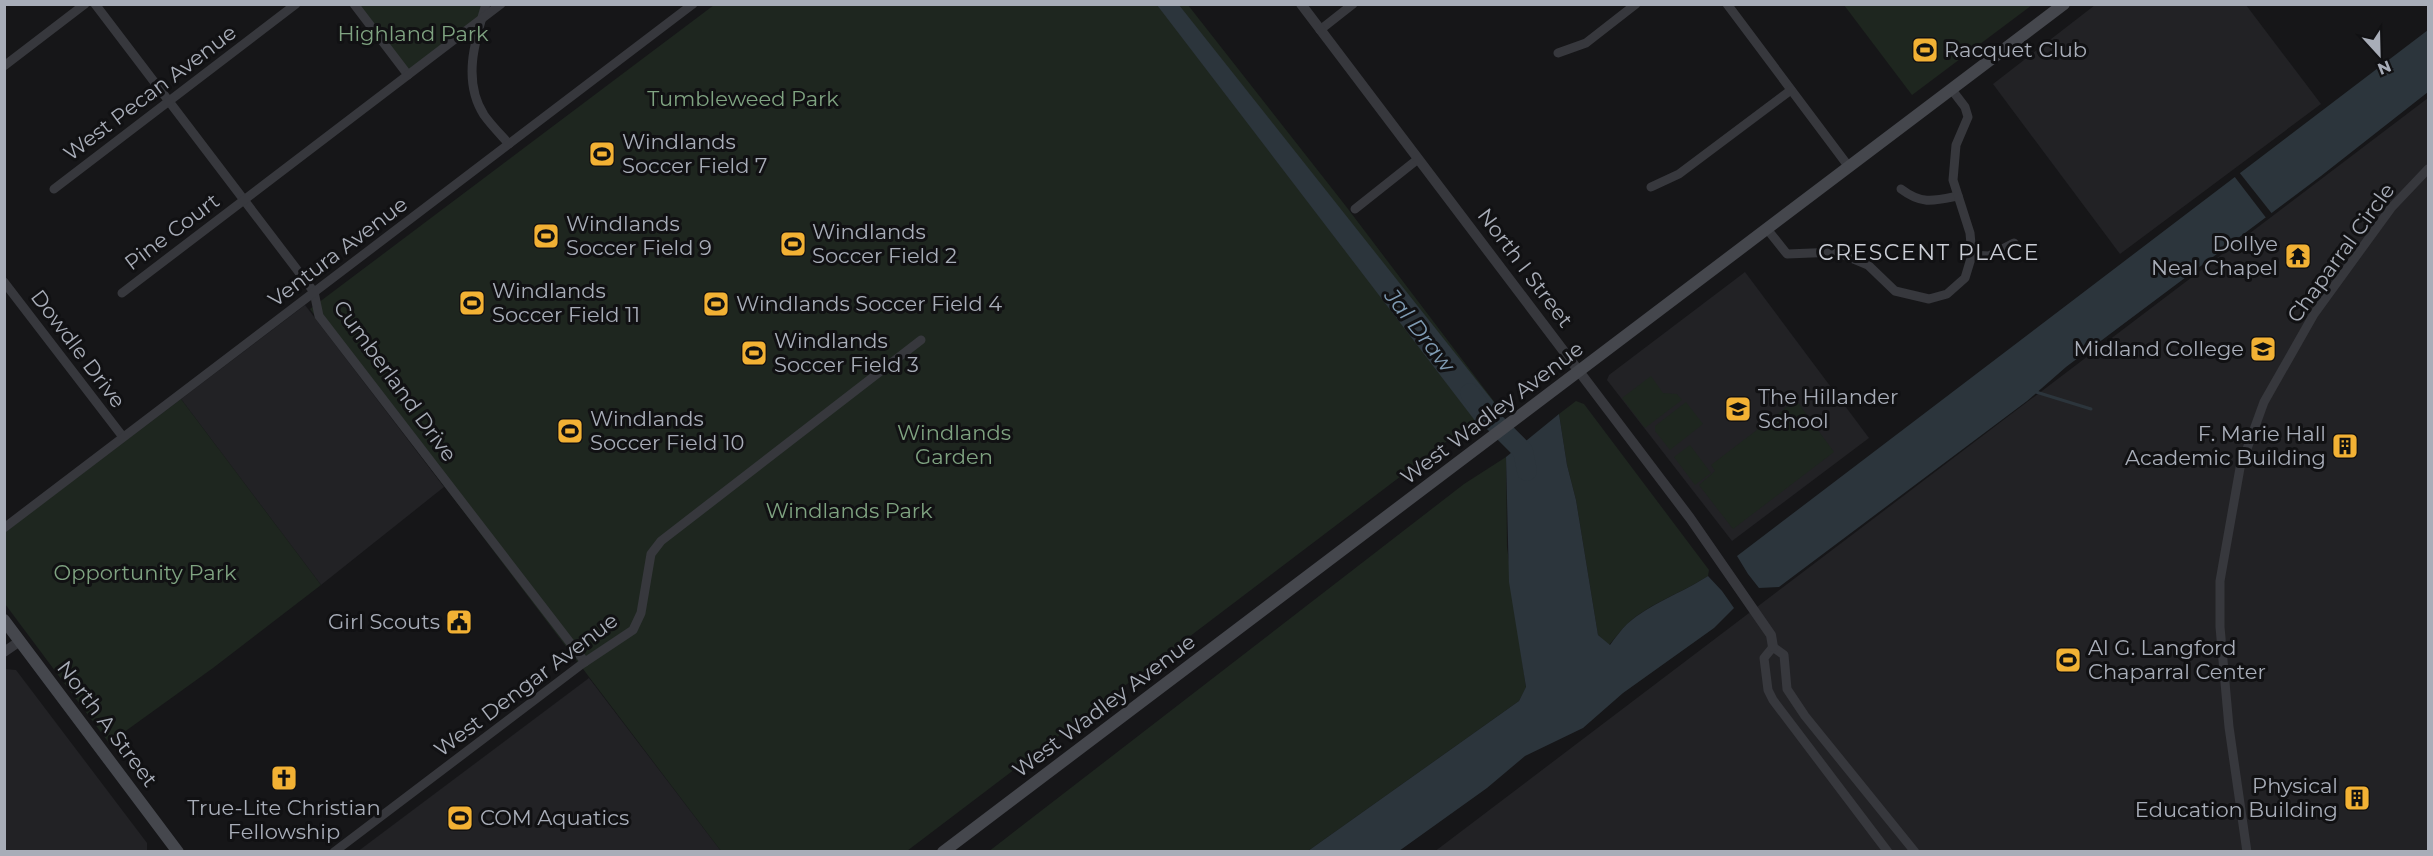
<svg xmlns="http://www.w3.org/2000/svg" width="2433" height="856" viewBox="0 0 2433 856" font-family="Montserrat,sans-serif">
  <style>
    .built { fill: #222225 }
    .green { fill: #1e261f }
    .water { fill: #2c353c }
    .pier { fill: #161618 }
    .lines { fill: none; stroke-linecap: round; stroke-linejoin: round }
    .stream { stroke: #2c353c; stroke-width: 3 }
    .river { stroke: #2c353c; stroke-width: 20 }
    .minor { stroke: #37383d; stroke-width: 9 }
    .tertiary { stroke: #37383d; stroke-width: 10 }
    .secondary { stroke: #45474d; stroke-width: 12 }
    .labels { text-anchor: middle; stroke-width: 6; stroke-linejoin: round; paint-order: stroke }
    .park-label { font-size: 21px; fill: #7fa381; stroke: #111113 }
    .poi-label { font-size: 21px; fill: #a8adb8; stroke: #111113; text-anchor: start }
    .street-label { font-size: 21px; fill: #a8adb8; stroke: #111113 }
    .neighbourhood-label { font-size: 22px; letter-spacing: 1.5px; fill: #c9ccd4; stroke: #111113 }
    .water-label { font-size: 22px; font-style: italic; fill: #7f9bb3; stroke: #111113 }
  </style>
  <rect width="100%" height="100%" fill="#161618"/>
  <g class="built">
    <path d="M2095,5H2246L2321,104L2120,254L1993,84Z"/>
    <path d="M2428,98V851L1877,852L1875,849L1876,851L1434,852Z"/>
    <path d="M1745,272L1869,438L1732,541L1607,380L1609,375Z"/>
    <path d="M305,305L444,487L321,585L181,399Z"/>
    <path d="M5,669L16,670L147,843V851H5Z"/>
    <path d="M589,678L721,851L357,852Z"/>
  </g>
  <g class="green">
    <path d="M354,5H484L481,19L407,75Z"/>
    <path d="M714,5H1188L1345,205L1496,404L907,851H721L310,309Z"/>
    <path d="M1844,5H2032L1912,95Z"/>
    <path d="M1651,376L1663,393L1677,394L1682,400L1645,428L1622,398Z"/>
    <path d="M181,399L321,585L213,668L109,743L5,604V532Z"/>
    <path d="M1796,400L1834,452L1733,529L1699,485L1715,471L1711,465Z"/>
    <path d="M1576,401L1584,404L1709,570L1708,576C1682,593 1650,603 1627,624C1621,630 1615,638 1609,645L1598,635L1576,500L1567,465L1559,414Z"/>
    <path d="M1686,402L1703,424L1670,450L1655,431V426Z"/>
    <path d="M1690,445L1711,473L1695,485L1674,457Z"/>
    <path d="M1506,457L1507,547L1526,688L1519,701L1308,851L988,852L1464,484Z"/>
  </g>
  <g class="water">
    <path d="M1157,5H1179L1497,406L1476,422Z"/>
    <path d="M2428,30V92L2321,176L2066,367L2027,401L1779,587L1759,588L1748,574L1737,556Z"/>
    <path d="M1559,414L1567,465L1576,500L1598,635L1610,645C1615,638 1621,630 1627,624C1651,603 1682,593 1708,576L1722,591L1734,608L1714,628L1623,693L1583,728L1525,756L1487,788L1399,851H1308L1519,701L1526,687L1509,582L1506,457Z"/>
  </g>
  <path class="pier" d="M2239,172L2273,215L2267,219L2234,176Z"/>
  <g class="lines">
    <path class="stream" d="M2036,392L2091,409"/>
    <path class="river" d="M1470,393L1483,411L1523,451L1527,471"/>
    <g class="minor">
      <path d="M95,4L314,292L319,316L585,662"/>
      <path d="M354,4L408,75"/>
      <path d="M486,4C475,40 462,81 484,115C491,125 501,135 509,144"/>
      <path d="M1727,4L1849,167"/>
      <path d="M1320,30L1353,4"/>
      <path d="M1558,53L1586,43L1636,4"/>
      <path d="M4,66L85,4"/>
      <path d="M1651,187L1679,174L1791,90"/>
      <path d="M54,189L296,4"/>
      <path d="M1901,189C1922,205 1934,201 1958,196"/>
      <path d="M1355,209L1418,159"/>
      <path d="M1767,229L1787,254L1837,252L1868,265L1895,291L1929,299L1947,294L1965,278L1972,255L1970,233L1953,180L1956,145L1968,117L1965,107L1952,90"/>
      <path d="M1972,255L1989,256L2014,243"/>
      <path d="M4,282L123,437"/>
      <path d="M122,293L501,4"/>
      <path d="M4,528L693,4"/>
      <path d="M334,852L582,664L633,630L641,613L651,554L661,541L921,340"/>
      <path d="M1888,852L1773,700L1768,690L1764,658L1773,647L1784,655L1787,689L1805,716L1915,852"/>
      <path d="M2247,852L2229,727L2220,627V581L2240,468L2264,402L2314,314L2391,208L2428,169"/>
    </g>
    <g class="tertiary">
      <path d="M1301,4L1690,518L1771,635L1773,647"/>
      <path d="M4,652L20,641"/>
    </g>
    <g class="secondary">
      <path d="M4,620L178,852"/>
      <path d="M943,852L2064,4"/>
    </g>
  </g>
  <defs>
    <symbol id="stadium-square" viewBox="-11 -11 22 22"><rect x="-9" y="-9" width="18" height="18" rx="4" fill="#f2b134" stroke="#111113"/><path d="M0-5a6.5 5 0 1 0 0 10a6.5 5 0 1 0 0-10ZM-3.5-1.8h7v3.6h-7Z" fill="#111"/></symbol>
    <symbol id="temple-square" viewBox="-11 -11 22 22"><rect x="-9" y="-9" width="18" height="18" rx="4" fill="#f2b134" stroke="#111113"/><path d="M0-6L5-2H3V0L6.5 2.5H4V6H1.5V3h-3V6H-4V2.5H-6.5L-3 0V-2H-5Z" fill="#111"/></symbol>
    <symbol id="university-square" viewBox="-11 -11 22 22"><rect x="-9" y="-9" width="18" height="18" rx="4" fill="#f2b134" stroke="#111113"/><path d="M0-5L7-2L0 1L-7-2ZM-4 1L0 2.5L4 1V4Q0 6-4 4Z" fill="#111"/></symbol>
    <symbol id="school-square" viewBox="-11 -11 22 22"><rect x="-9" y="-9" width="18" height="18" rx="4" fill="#f2b134" stroke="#111113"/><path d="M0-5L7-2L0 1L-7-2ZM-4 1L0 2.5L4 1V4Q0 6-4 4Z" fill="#111"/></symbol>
    <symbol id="building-square" viewBox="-11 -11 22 22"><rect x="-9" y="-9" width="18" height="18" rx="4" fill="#f2b134" stroke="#111113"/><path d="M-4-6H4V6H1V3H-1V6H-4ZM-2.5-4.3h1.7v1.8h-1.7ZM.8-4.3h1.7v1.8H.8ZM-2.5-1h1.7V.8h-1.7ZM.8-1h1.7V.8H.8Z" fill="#111"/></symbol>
    <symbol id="civic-square" viewBox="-11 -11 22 22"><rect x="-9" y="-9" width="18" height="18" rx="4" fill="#f2b134" stroke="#111113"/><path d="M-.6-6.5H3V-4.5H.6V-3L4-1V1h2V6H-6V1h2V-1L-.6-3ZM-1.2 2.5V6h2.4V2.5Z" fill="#111"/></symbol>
    <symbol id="church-square" viewBox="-11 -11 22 22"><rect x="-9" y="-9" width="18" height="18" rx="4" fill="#f2b134" stroke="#111113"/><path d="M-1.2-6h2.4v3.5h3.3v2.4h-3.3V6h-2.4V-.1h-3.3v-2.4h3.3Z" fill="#111"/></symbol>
  </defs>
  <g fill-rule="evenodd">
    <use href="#stadium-square" x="1910" y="35" width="30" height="30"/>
    <use href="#stadium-square" x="587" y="139" width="30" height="30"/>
    <use href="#stadium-square" x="531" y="221" width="30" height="30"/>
    <use href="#stadium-square" x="778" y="229" width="30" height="30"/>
    <use href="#temple-square" x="2283" y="241" width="30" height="30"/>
    <use href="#stadium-square" x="457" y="288" width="30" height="30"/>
    <use href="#stadium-square" x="701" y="289" width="30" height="30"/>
    <use href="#university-square" x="2248" y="334" width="30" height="30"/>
    <use href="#stadium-square" x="739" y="338" width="30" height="30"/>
    <use href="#school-square" x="1723" y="394" width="30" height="30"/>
    <use href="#stadium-square" x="555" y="416" width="30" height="30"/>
    <use href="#building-square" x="2330" y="431" width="30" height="30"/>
    <use href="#civic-square" x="444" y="607" width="30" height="30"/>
    <use href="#stadium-square" x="2053" y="645" width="30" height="30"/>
    <use href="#church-square" x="269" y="763" width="30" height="30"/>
    <use href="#building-square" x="2342" y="783" width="30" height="30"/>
    <use href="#stadium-square" x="445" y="803" width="30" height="30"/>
  </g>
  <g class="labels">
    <g class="park-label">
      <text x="413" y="41">Highland Park</text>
      <text x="743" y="106">Tumbleweed Park</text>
      <text x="954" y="440">Windlands<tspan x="954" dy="24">Garden</tspan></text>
      <text x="849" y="518">Windlands Park</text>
      <text x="145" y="580">Opportunity Park</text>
    </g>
    <g class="poi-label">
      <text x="1944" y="57">Racquet Club</text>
      <text x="622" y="149">Windlands<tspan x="622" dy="24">Soccer Field 7</tspan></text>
      <text x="566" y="231">Windlands<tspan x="566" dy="24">Soccer Field 9</tspan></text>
      <text x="812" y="239">Windlands<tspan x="812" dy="24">Soccer Field 2</tspan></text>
      <text x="2278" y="251" text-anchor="end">Dollye<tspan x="2278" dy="24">Neal Chapel</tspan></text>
      <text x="492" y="298">Windlands<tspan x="492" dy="24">Soccer Field 11</tspan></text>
      <text x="736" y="311">Windlands Soccer Field 4</text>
      <text x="774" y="348">Windlands<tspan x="774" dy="24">Soccer Field 3</tspan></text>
      <text x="2244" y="356" text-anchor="end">Midland College</text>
      <text x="1758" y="404">The Hillander<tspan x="1758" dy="24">School</tspan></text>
      <text x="590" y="426">Windlands<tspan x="590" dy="24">Soccer Field 10</tspan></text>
      <text x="2326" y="441" text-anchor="end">F. Marie Hall<tspan x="2326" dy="24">Academic Building</tspan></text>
      <text x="440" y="629" text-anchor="end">Girl Scouts</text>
      <text x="2088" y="655">Al G. Langford<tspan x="2088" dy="24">Chaparral Center</tspan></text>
      <text x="2338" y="793" text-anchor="end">Physical<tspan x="2338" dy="24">Education Building</tspan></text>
      <text x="284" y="815" text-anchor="middle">True-Lite Christian<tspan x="284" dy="24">Fellowship</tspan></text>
      <text x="480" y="825">COM Aquatics</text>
    </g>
    <g class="street-label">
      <text transform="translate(150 93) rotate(-37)" y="7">West Pecan Avenue</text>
      <text transform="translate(172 232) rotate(-37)" y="7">Pine Court</text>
      <text transform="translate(338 252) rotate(-37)" y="7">Ventura Avenue</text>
      <text transform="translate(2341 253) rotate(-54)" y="7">Chaparral Circle</text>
      <text transform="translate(1525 268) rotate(53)" y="7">North I Street</text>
      <text transform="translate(78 349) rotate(53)" y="7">Dowdle Drive</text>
      <text transform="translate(395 381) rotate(54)" y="7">Cumberland Drive</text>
      <text transform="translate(1492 413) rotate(-37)" y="7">West Wadley Avenue</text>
      <text transform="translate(526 685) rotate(-37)" y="7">West Dengar Avenue</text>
      <text transform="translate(1104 706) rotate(-37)" y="7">West Wadley Avenue</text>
      <text transform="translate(107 724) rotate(53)" y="7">North A Street</text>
    </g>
    <g class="neighbourhood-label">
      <text x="1929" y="260">CRESCENT PLACE</text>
    </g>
    <g class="water-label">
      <text transform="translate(1420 330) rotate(52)" y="8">Jal Draw</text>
    </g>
  </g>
  <rect width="2433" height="856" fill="none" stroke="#a8adb8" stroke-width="12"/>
  <g transform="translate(2379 54) rotate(158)" stroke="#111113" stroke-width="4.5" paint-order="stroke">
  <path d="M0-4.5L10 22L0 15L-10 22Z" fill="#a8adb8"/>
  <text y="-9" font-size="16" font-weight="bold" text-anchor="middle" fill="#a8adb8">N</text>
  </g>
</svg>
